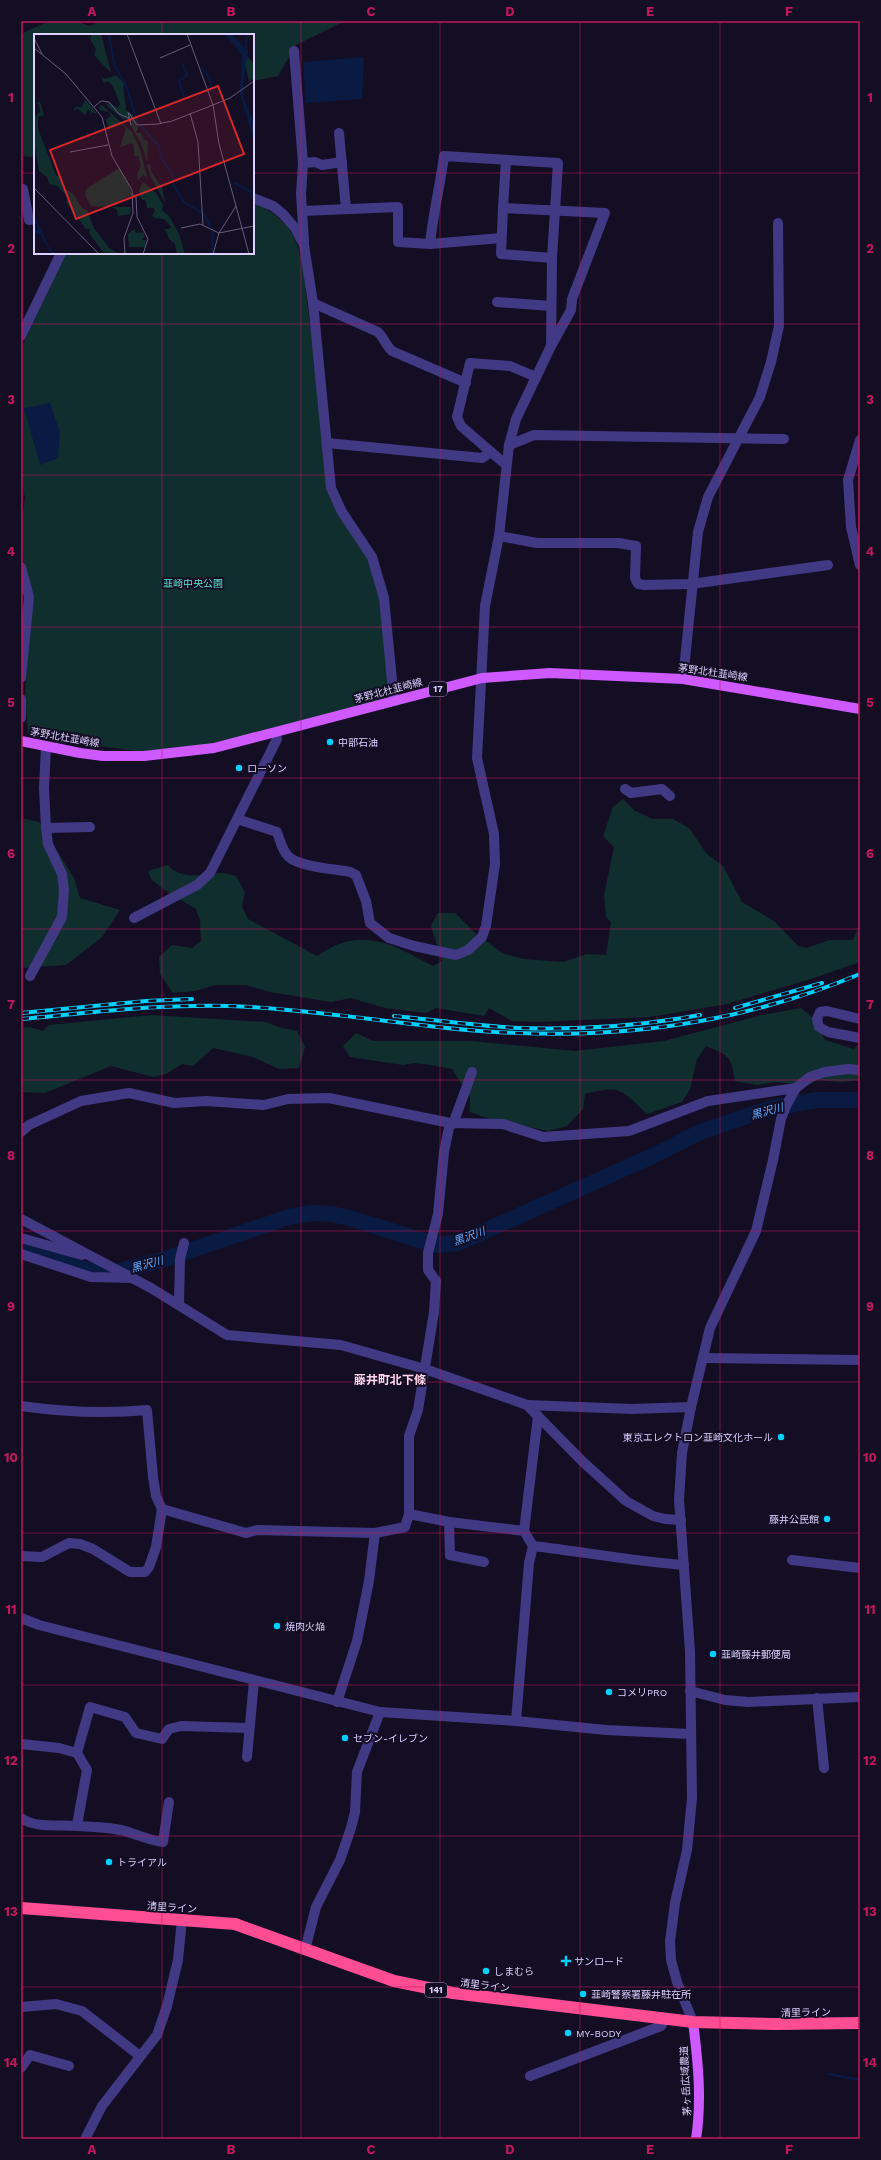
<svg xmlns="http://www.w3.org/2000/svg" width="881" height="2160" viewBox="0 0 881 2160" font-family="'Work Sans','Noto Sans JP',sans-serif">
  <style>
    .green { fill: #112e2f }
    .water { fill: #091a43 }
    .lines { fill: none; stroke-linecap: round; stroke-linejoin: round }
    .stream { stroke: #091a43; stroke-width: 2.5 }
    .river { stroke: #091a43; stroke-width: 16 }
    .minor { stroke: #423985; stroke-width: 10 }
    .major { stroke: #ce59ff; stroke-width: 10 }
    .highway { stroke: #ff4d94; stroke-width: 12 }
    .rail-casing { stroke: #00d0fd; stroke-width: 4 }
    .rail { stroke: #140e25; stroke-width: 2.5; stroke-dasharray: 8; stroke-linecap: butt }
    .grid { fill: none; stroke: #c2185b; stroke-width: 1; stroke-opacity: 0.55 }
    .poi-dot { fill: #00d0fd; stroke: #140e25; stroke-width: 1.5 }
    .labels { text-anchor: middle; stroke-width: 4; stroke-linejoin: round; paint-order: stroke }
    .shield { fill: #140e25; stroke: #9f97be; stroke-width: 1 }
    .shield-label { font-size: 9px; font-weight: bold; fill: #dbd2ff }
    .park-label { font-size: 10px; fill: #5ce1ca; stroke: #140e25 }
    .street-label { font-size: 10px; fill: #dbd2ff; stroke: #140e25 }
    .poi-label { font-size: 10px; fill: #dbd2ff; stroke: #140e25; text-anchor: start }
    .water-label { font-size: 11px; font-style: italic; fill: #60a9ff; stroke: #140e25 }
    .quarter-label { font-size: 12px; font-weight: bold; fill: #ffd4ec; stroke: #140e25 }
    .inset-river { fill: none; stroke: #091a43; stroke-width: 2 }
    .inset-road { fill: none; stroke: #645c7c; stroke-width: 1 }
    .view { fill: #d62828; fill-opacity: 0.15; stroke: #d62828; stroke-width: 2 }
    .inset-edge { fill: none; stroke: #dbd2ff; stroke-width: 2 }
    .neatline { fill: none; stroke: #c2185b; stroke-width: 1.5 }
    .grid-label { font-size: 13px; text-anchor: middle; font-weight: bold; fill: #c2185b }
  </style>
  <rect width="100%" height="100%" fill="#140e25"/>
  <g class="green">
    <path d="M49,21H75L90,26L100,21H275L278,23L280,21H345L296,45L278,76L253,81V35H35V157L21,156V34Z"/>
    <path d="M253,202C269,210 283,218 292,234C304,254 304,281 307,302C315,361 320,420 326,479L330,497L367,558L378,591L381,607L390,698L218,745L145,752L52,740L28,733L25,692L33,593L23,561L21,526L25,498L21,479V349L66,253H253Z"/>
    <path d="M623,799L635,811L653,819H673L689,828L707,854L723,866L742,902L774,921L798,946L807,948L829,940H853L860,923V962L811,979L727,1004L650,1017L537,1022L512,1021L489,1008L484,1016L436,1008L426,1013L385,1008L351,998L331,1002L270,992L246,985H215L195,991L173,993L160,974L159,957L172,945L192,948L201,941L200,920L196,909L163,889L151,879L148,871L168,865C182,881 202,874 221,873C226,873 231,875 236,876L245,893L242,906L248,919L317,956C325,951 334,945 342,943C376,932 404,951 433,966L442,961L431,926L438,913H455L474,932L502,953L524,959L563,962L587,954L606,955L611,922L606,917L604,895L614,847L603,836L613,807Z"/>
    <path d="M21,818L39,822L74,878L80,898L120,910L102,937L66,965L21,968Z"/>
    <path d="M801,1008L813,1018L825,1040L854,1049L860,1042V1080L841,1082L817,1080L809,1085L776,1082L757,1085L735,1081C731,1055 729,1056 706,1046L697,1059L690,1089L682,1102L647,1114C621,1089 620,1085 585,1094L583,1109L567,1126L548,1131L487,1118L470,1112V1097L452,1069L431,1065L414,1063L403,1065L350,1057L343,1046L356,1033L373,1041H471L575,1051L664,1041L762,1015Z"/>
    <path d="M151,1015L266,1022L278,1027L297,1031L305,1047L299,1068L279,1069L253,1057L213,1048L193,1066L182,1064L166,1074L153,1077L111,1066L45,1093L21,1092V1028L30,1027L43,1031L49,1025Z"/>
  </g>
  <g class="water">
    <path d="M364,57L362,99L306,103L303,62Z"/>
    <path d="M50,403L60,432L58,458L40,465L24,408Z"/>
  </g>
  <g class="lines">
    <path class="stream" d="M829,2074L860,2080"/>
    <path class="river" d="M21,1249L72,1266L107,1274L159,1261L289,1217L312,1213L332,1214L353,1219L436,1245L458,1243L657,1154L700,1132L771,1108L817,1100H860"/>
    <g class="minor">
      <path d="M294,51L303,163L301,194L304,242"/>
      <path d="M339,133L346,209"/>
      <path d="M303,163L315,162L322,165L342,162"/>
      <path d="M21,190L23,189L29,220L35,219"/>
      <path d="M253,198L273,206L283,214L295,228L304,245L313,303L331,488L342,512L372,557L384,598L394,701"/>
      <path d="M503,208L506,160"/>
      <path d="M302,211L398,207V242L430,244L501,238"/>
      <path d="M497,302L551,306"/>
      <path d="M313,303L378,332C384,338 386,346 392,351L466,383"/>
      <path d="M21,336L61,253"/>
      <path d="M551,346L571,310L572,299L605,213L503,208L501,254L552,258"/>
      <path d="M860,440L848,480L851,527L860,565"/>
      <path d="M327,443L482,458L491,452L505,464"/>
      <path d="M509,445L534,435L784,439"/>
      <path d="M491,452L461,426L457,417L470,363L510,366L536,377"/>
      <path d="M499,536L537,543H618L636,546L635,578L638,584L645,585L691,584L828,565"/>
      <path d="M21,567L29,597L21,678"/>
      <path d="M683,679L698,532L708,497L760,397L771,362L779,326L778,223"/>
      <path d="M21,699V718"/>
      <path d="M625,789L631,793L662,789L670,796"/>
      <path d="M237,819L277,832C280,840 282,851 289,857C300,867 335,869 350,872L356,875L366,901L370,923L389,938L414,946L456,955L468,950L482,937L486,926L495,864L494,834L477,758L485,606L499,536L509,445L516,419L551,346L552,258L558,163L444,156C440,186 433,214 430,244"/>
      <path d="M46,828L90,827"/>
      <path d="M134,918L197,885L210,873L277,739L275,733"/>
      <path d="M30,976L62,917L64,890L62,874L48,844L46,828L44,788L46,747"/>
      <path d="M860,1019L827,1011L820,1012L817,1019L819,1027L828,1032L860,1038"/>
      <path d="M453,1124L472,1072"/>
      <path d="M21,1132L29,1125L81,1101L129,1093L174,1103L206,1101L264,1105L288,1099L329,1098L450,1123L503,1124L543,1137L629,1131L708,1101L796,1088"/>
      <path d="M21,1219L151,1288L227,1335L341,1345L425,1369L527,1405L582,1461L626,1501L653,1516L665,1519L681,1520"/>
      <path d="M21,1238L82,1255"/>
      <path d="M21,1254L91,1277L133,1278"/>
      <path d="M179,1304L180,1259L184,1243"/>
      <path d="M703,1358L860,1360"/>
      <path d="M527,1405L632,1409L691,1407"/>
      <path d="M21,1406C63,1412 105,1414 147,1410L153,1477L156,1496L162,1509L156,1547L149,1567L145,1572H130L93,1549L80,1544L69,1543L42,1557L21,1556"/>
      <path d="M162,1509L246,1533L257,1530L375,1533L405,1527L409,1514V1436L418,1410L434,1312L436,1281L428,1270V1253L438,1214L444,1152L450,1123"/>
      <path d="M409,1514L449,1522L524,1531L533,1546L529,1563L516,1721"/>
      <path d="M449,1522L450,1555L484,1562"/>
      <path d="M524,1531L538,1416"/>
      <path d="M533,1546C584,1552 634,1561 684,1565"/>
      <path d="M792,1560L860,1568"/>
      <path d="M21,1618L39,1625L380,1712L516,1721L606,1730L690,1734"/>
      <path d="M690,1691L725,1700L748,1702L860,1697"/>
      <path d="M817,1698L824,1768"/>
      <path d="M337,1702L357,1641L369,1581L375,1533"/>
      <path d="M21,1744L59,1748L77,1753L87,1770L77,1825"/>
      <path d="M77,1753L90,1707L125,1717L136,1733L162,1739L169,1729L181,1726L249,1728"/>
      <path d="M247,1757L254,1681"/>
      <path d="M21,1818C37,1829 59,1824 78,1826C95,1827 115,1827 131,1833C144,1837 149,1840 163,1842L169,1802"/>
      <path d="M305,1950L316,1907L340,1860L351,1828L355,1812L357,1772L380,1712"/>
      <path d="M21,2007L56,2004L82,2011L140,2056"/>
      <path d="M693,2022L677,1982L671,1960L670,1941L675,1903L687,1850L692,1798L690,1651L679,1500L682,1453L691,1407L710,1328L756,1231L773,1160L781,1119L787,1104L796,1088L810,1077L825,1072L848,1069L860,1070"/>
      <path d="M21,2068L30,2055L69,2066"/>
      <path d="M530,2076L661,2026L665,2019"/>
      <path d="M85,2139L102,2106L157,2035L167,2006L178,1960L182,1919"/>
    </g>
    <g class="major">
      <path d="M21,741L80,753L103,756H144L214,748L482,678L550,673L683,679L860,709"/>
      <path d="M693,2022C698,2061 702,2100 696,2139"/>
    </g>
    <path class="highway" d="M21,1908L235,1924L394,1981L453,1993L693,2022L775,2024L860,2023"/>
    <defs>
      <g id="rail">
        <path d="M735,1008L822,983"/>
        <path d="M21,1013L146,1001L192,999"/>
        <path d="M394,1016C435,1020 477,1026 518,1028C579,1030 640,1026 700,1015"/>
        <path d="M21,1019C97,1012 174,1002 251,1007C340,1012 429,1030 518,1033C635,1038 752,1019 860,974"/>
      </g>
    </defs>
    <use href="#rail" class="rail-casing"/>
    <use href="#rail" class="rail"/>
  </g>
  <path class="grid" d="M162,21V35M301,21V2139M440,21V2139M580,21V2139M720,21V2139M21,173H35M253,173H860M162,253V2139M21,324H860M21,475H860M21,627H860M21,778H860M21,929H860M21,1080H860M21,1231H860M21,1382H860M21,1533H860M21,1685H860M21,1836H860M21,1987H860"/>
  <g class="poi-dot">
    <circle cx="330" cy="742" r="4"/>
    <circle cx="239" cy="768" r="4"/>
    <circle cx="781" cy="1437" r="4"/>
    <circle cx="827" cy="1519" r="4"/>
    <circle cx="277" cy="1626" r="4"/>
    <circle cx="713" cy="1654" r="4"/>
    <circle cx="609" cy="1692" r="4"/>
    <circle cx="345" cy="1738" r="4"/>
    <circle cx="109" cy="1862" r="4"/>
    <path d="M564 1955h4v4h4v4h-4v4h-4v-4h-4v-4h4z"/>
    <circle cx="486" cy="1971" r="4"/>
    <circle cx="583" cy="1994" r="4"/>
    <circle cx="568" cy="2033" r="4"/>
  </g>
  <g class="labels">
    <g class="shield">
      <rect x="429" y="682" width="18" height="14" rx="3"/>
      <rect x="425" y="1983" width="22" height="14" rx="3"/>
    </g>
    <g class="shield-label">
      <text x="438" y="692">17</text>
      <text x="436" y="1993">141</text>
    </g>
    <g class="park-label">
      <text x="193" y="587">韮崎中央公園</text>
    </g>
    <g class="street-label">
      <text transform="translate(713 672) rotate(8)" y="4">茅野北杜韮崎線</text>
      <text transform="translate(388 690) rotate(-15)" y="4">茅野北杜韮崎線</text>
      <text transform="translate(65 737) rotate(10)" y="4">茅野北杜韮崎線</text>
      <text transform="translate(172 1907) rotate(4)" y="4">清里ライン</text>
      <text transform="translate(485 1985) rotate(7)" y="4">清里ライン</text>
      <text transform="translate(806 2012) rotate(-1)" y="4">清里ライン</text>
      <text transform="translate(685 2081) rotate(-93)" y="4">茅ヶ岳広域農道</text>
    </g>
    <g class="poi-label">
      <text x="338" y="746">中部石油</text>
      <text x="247" y="772">ローソン</text>
      <text x="773" y="1441" text-anchor="end">東京エレクトロン韮崎文化ホール</text>
      <text x="819" y="1523" text-anchor="end">藤井公民館</text>
      <text x="285" y="1630">焼肉火焔</text>
      <text x="721" y="1658">韮崎藤井郵便局</text>
      <text x="617" y="1696">コメリPRO</text>
      <text x="353" y="1742">セブン-イレブン</text>
      <text x="117" y="1866">トライアル</text>
      <text x="574" y="1965">サンロード</text>
      <text x="494" y="1975">しまむら</text>
      <text x="591" y="1998">韮崎警察署藤井駐在所</text>
      <text x="576" y="2037">MY-BODY</text>
    </g>
    <g class="water-label">
      <text transform="translate(767 1111) rotate(-15)" y="4">黒沢川</text>
      <text transform="translate(469 1236) rotate(-20)" y="4">黒沢川</text>
      <text transform="translate(147 1264) rotate(-15)" y="4">黒沢川</text>
    </g>
    <g class="quarter-label">
      <text x="390" y="1384">藤井町北下條</text>
    </g>
  </g>
  <g transform="translate(34 34)">
    <rect width="220" height="220" fill="#140e25"/>
    <path d="M58,0H67L77,39L60,21L62,15L56,5ZM213,22L220,30V44L215,48L211,28ZM82,41L89,48L92,76L99,81L104,94L102,99H107L109,105L114,108L113,127L107,109L97,92L98,87L89,85L73,72L74,68L84,74L86,70L79,52L74,47L70,49L67,42L71,45ZM51,66L59,74L63,80L58,78L55,81L57,77L54,75L51,81L44,75L39,77L42,73H48ZM6,68L10,81L4,83V95L22,141L26,143L29,153L40,161L48,174L53,176L60,194L75,214L85,220L69,218L55,199L56,195H52L32,168L35,163L23,152L15,150L13,143L5,137L0,108V83L6,78L5,70L1,69ZM68,71L98,98L106,115L113,143L109,141L104,146L103,140L107,132L104,122H100V112L98,109L86,113L92,94L87,90L75,95L72,86L77,82L75,78L66,76L65,73ZM116,130L117,137L128,153L131,169L117,143L113,131ZM85,134L93,146L98,161L73,173L57,172L51,161L52,155ZM109,148L122,159L129,171L128,176L135,182L145,200L151,220H143L141,210L135,205L131,195H136L137,192L130,185L121,184L118,182L121,177L120,174H113L112,167L107,165L105,157ZM78,173H96L97,174L96,180L84,182L83,176ZM100,195L102,199L109,198L111,201L108,206H112L111,213H95L94,200Z" fill="#112e2f"/>
    <path d="M191,0H197L214,17L209,53L210,66L220,88V108L206,59L208,21ZM0,181L15,213L21,220H18L6,200L0,199V195L4,196Z" fill="#091a43"/>
    <path class="inset-river" d="M75,0L80,30L93,54L103,88L125,112L127,124L138,139L139,150L150,168L170,180L177,194M211,19L213,0M149,30L153,41L145,47L150,62M167,33L175,43L179,58M200,149L216,157L220,163M178,220L179,197"/>
    <path class="inset-road" d="M93,0L127,90M0,4L8,20M0,14L32,40L68,83L78,122L98,156L99,179L90,204L91,220M126,24L156,11M179,71L196,64L220,47M60,73L67,67L75,68L85,80L95,84L97,91L94,78M95,79L103,91L124,90L138,87L179,71M156,79L164,108L169,191M36,118L74,111M0,154L65,220M99,161L102,163L103,183L114,205L109,220M202,172L215,220M147,194L166,190L185,199L202,172L185,110L179,71L153,0M179,220L185,199L220,192"/>
    <path class="view" d="M184,52L210,120L42,185L16,116Z"/>
    <rect width="220" height="220" class="inset-edge"/>
  </g>
  <rect width="881" height="2160" fill="none" stroke="#140e25" stroke-width="44"/>
  <rect x="22" y="22" width="837" height="2116" class="neatline"/>
  <g class="grid-label">
    <text x="92" y="16">A</text>
    <text x="231" y="16">B</text>
    <text x="371" y="16">C</text>
    <text x="510" y="16">D</text>
    <text x="650" y="16">E</text>
    <text x="789" y="16">F</text>
    <text x="11" y="102">1</text>
    <text x="870" y="102">1</text>
    <text x="11" y="253">2</text>
    <text x="870" y="253">2</text>
    <text x="11" y="404">3</text>
    <text x="870" y="404">3</text>
    <text x="11" y="556">4</text>
    <text x="870" y="556">4</text>
    <text x="11" y="707">5</text>
    <text x="870" y="707">5</text>
    <text x="11" y="858">6</text>
    <text x="870" y="858">6</text>
    <text x="11" y="1009">7</text>
    <text x="870" y="1009">7</text>
    <text x="11" y="1160">8</text>
    <text x="870" y="1160">8</text>
    <text x="11" y="1311">9</text>
    <text x="870" y="1311">9</text>
    <text x="11" y="1462">10</text>
    <text x="870" y="1462">10</text>
    <text x="11" y="1614">11</text>
    <text x="870" y="1614">11</text>
    <text x="11" y="1765">12</text>
    <text x="870" y="1765">12</text>
    <text x="11" y="1916">13</text>
    <text x="870" y="1916">13</text>
    <text x="11" y="2067">14</text>
    <text x="870" y="2067">14</text>
    <text x="92" y="2154">A</text>
    <text x="231" y="2154">B</text>
    <text x="371" y="2154">C</text>
    <text x="510" y="2154">D</text>
    <text x="650" y="2154">E</text>
    <text x="789" y="2154">F</text>
  </g>
</svg>
